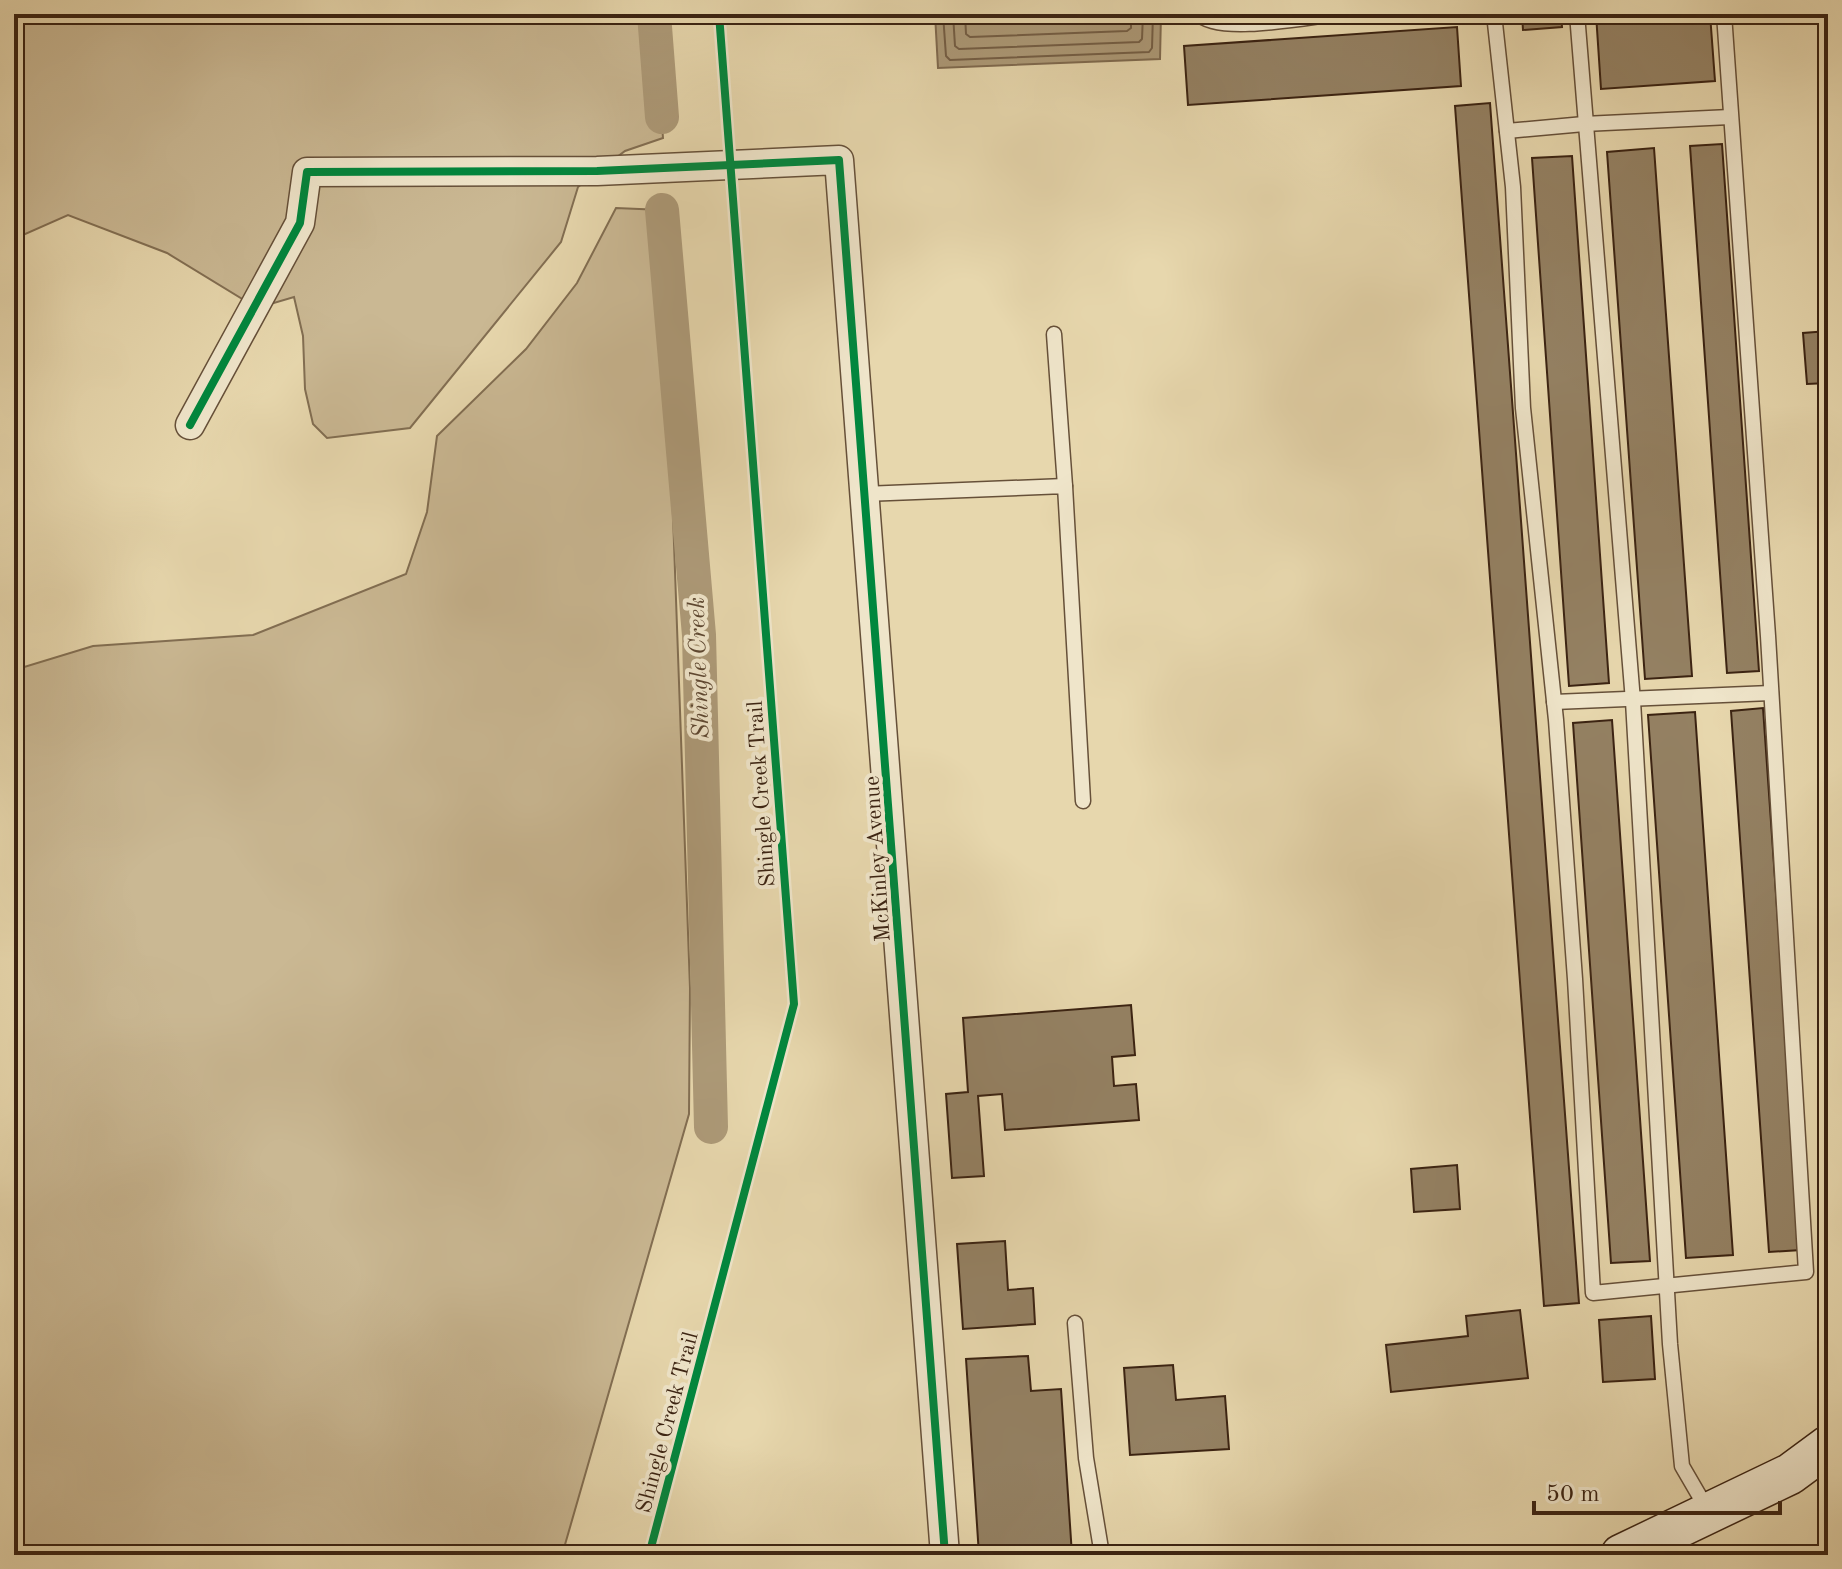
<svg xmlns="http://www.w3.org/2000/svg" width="1842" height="1569" viewBox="0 0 1842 1569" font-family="'Old Standard TT',serif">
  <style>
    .green { fill: #cab893; stroke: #826e52; stroke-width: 2 }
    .water { fill: #ad9a78; stroke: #7f6a4f; stroke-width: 2 }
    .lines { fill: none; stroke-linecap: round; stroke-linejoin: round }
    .shore { stroke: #745e45; stroke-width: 2 }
    .canal { stroke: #ad9a78; stroke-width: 34 }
    .building { fill: #948163; stroke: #3b2312; stroke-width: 2 }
    .service-casing { stroke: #665039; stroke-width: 17 }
    .minor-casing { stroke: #665039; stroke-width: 31 }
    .secondary-casing { stroke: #3b2312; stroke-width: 43 }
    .service { stroke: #efe5ca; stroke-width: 14 }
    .minor { stroke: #efe5ca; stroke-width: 28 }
    .secondary { stroke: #efe5ca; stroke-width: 40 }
    .cycleway-casing { stroke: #efe5ca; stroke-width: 13 }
    .cycleway { stroke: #00873e; stroke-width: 8 }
    .labels { text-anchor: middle; stroke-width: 8; stroke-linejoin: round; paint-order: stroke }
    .street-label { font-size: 22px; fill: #3b2312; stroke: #efe5ca }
    .water-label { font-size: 24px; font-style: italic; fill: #5d4731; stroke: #efe5ca }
  </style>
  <rect width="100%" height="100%" fill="#e7d7ad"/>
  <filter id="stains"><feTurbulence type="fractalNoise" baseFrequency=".0025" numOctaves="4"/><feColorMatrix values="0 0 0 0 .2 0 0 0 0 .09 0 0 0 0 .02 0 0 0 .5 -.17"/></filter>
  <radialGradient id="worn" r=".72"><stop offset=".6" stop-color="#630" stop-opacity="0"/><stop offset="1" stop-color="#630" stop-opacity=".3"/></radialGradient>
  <g class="green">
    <path d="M14,14H654L663,138L625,151L578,187L561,242L410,428L327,438L313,424L305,389L303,336L294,297L257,308L167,253L68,215L14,239Z"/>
    <path d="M616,208L662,210L690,988L689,1114L562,1555H14V667L21,668L93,646L253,635L406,574L427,512L437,436L526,349L577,283Z"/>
  </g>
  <path class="water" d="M935,14H1161L1160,59L938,68Z"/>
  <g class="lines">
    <g class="shore">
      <path d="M943,14L946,56L950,60L1149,52L1152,48L1153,14"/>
      <path d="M953,14L955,46L959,49L1139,42L1142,39L1143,14"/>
      <path d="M965,14L966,34L970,37L1127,31L1131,28V14"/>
    </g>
    <g class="canal">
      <path d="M654,14L662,117"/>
      <path d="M662,210L699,635L711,1127"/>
    </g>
  </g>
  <g class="building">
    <path d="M1522,14H1561L1562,27L1523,30Z"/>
    <path d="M1596,14H1710L1715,81L1601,89Z"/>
    <path d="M1457,27L1461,86L1188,105L1184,46Z"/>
    <path d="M1490,103L1579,1303L1544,1306L1455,106Z"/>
    <path d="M1722,144L1759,671L1727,673L1690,146Z"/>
    <path d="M1654,148L1692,676L1645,679L1607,152Z"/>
    <path d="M1572,156L1609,683L1569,686L1532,158Z"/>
    <path d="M1828,331V383L1807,384L1803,333Z"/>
    <path d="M1763,708L1801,1250L1769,1252L1731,711Z"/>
    <path d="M1695,712L1733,1255L1686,1258L1648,715Z"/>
    <path d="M1612,720L1650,1261L1611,1263L1573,723Z"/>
    <path d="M1131,1005L1135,1055L1112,1057L1114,1086L1136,1084L1139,1120L1005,1130L1002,1094L978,1096L984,1176L952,1178L946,1094L968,1092L963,1018Z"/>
    <path d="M1457,1165L1460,1209L1414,1212L1411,1169Z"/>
    <path d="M1005,1241L1008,1290L1033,1288L1035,1324L963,1329L957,1244Z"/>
    <path d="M1520,1310L1528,1378L1391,1392L1386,1345L1468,1336L1466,1316Z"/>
    <path d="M1651,1316L1655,1379L1603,1382L1599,1320Z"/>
    <path d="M1028,1356L1031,1391L1061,1389L1072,1555H979L966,1359Z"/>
    <path d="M1173,1365L1176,1400L1225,1396L1229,1449L1130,1455L1124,1368Z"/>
  </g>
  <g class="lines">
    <defs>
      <g id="service">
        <path d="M1199,14C1217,35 1308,17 1336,14"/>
        <path d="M1494,14L1513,187L1523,408L1556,720L1575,979L1593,1293L1806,1272L1768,636L1724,14"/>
        <path d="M1577,14L1633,701L1670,1344L1682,1466L1707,1509"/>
        <path d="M1507,131L1584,124L1730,117"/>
        <path d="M1054,334L1065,486"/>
        <path d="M864,494L1065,486L1083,801"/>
        <path d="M1554,702L1771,693"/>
        <path d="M1075,1323L1086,1458L1102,1555"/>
      </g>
      <path id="minor" d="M190,425L300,223L307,172L597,171L839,160L945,1555"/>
      <path id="secondary" d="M1621,1555L1790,1474L1828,1446"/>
    </defs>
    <use href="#service" class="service-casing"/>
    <use href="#minor" class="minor-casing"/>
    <use href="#secondary" class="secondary-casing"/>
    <use href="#service" class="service"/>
    <use href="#minor" class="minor"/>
    <use href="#secondary" class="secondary"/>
    <defs>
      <g id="cycleway">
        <path d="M190,425L300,223L307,172L597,171L839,160L945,1555"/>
        <path d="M649,1555L794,1004L719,14"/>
      </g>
    </defs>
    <use href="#cycleway" class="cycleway-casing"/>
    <use href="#cycleway" class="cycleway"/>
  </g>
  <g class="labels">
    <g class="street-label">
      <text transform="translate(760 794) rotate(-94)" y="8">Shingle Creek Trail</text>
      <text transform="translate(876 859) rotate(-94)" y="8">McKinley Avenue</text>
      <text transform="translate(666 1422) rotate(-75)" y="8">Shingle Creek Trail</text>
    </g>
    <g class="water-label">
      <text transform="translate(698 668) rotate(-92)" y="8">Shingle Creek</text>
    </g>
  </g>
  <rect width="1842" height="1569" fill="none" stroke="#e7d7ad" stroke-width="48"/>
  <rect x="16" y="16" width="1810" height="1537" fill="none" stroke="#3b2312" stroke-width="4"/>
  <rect x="24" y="24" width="1794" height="1521" fill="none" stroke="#3b2312" stroke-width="2"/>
  <path d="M1534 1501v12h246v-12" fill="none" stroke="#3b2312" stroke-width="4"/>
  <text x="1546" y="1501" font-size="24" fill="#3b2312" stroke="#efe5ca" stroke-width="6" paint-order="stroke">50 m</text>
  <rect width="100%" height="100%" filter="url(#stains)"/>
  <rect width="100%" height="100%" fill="url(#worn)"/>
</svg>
